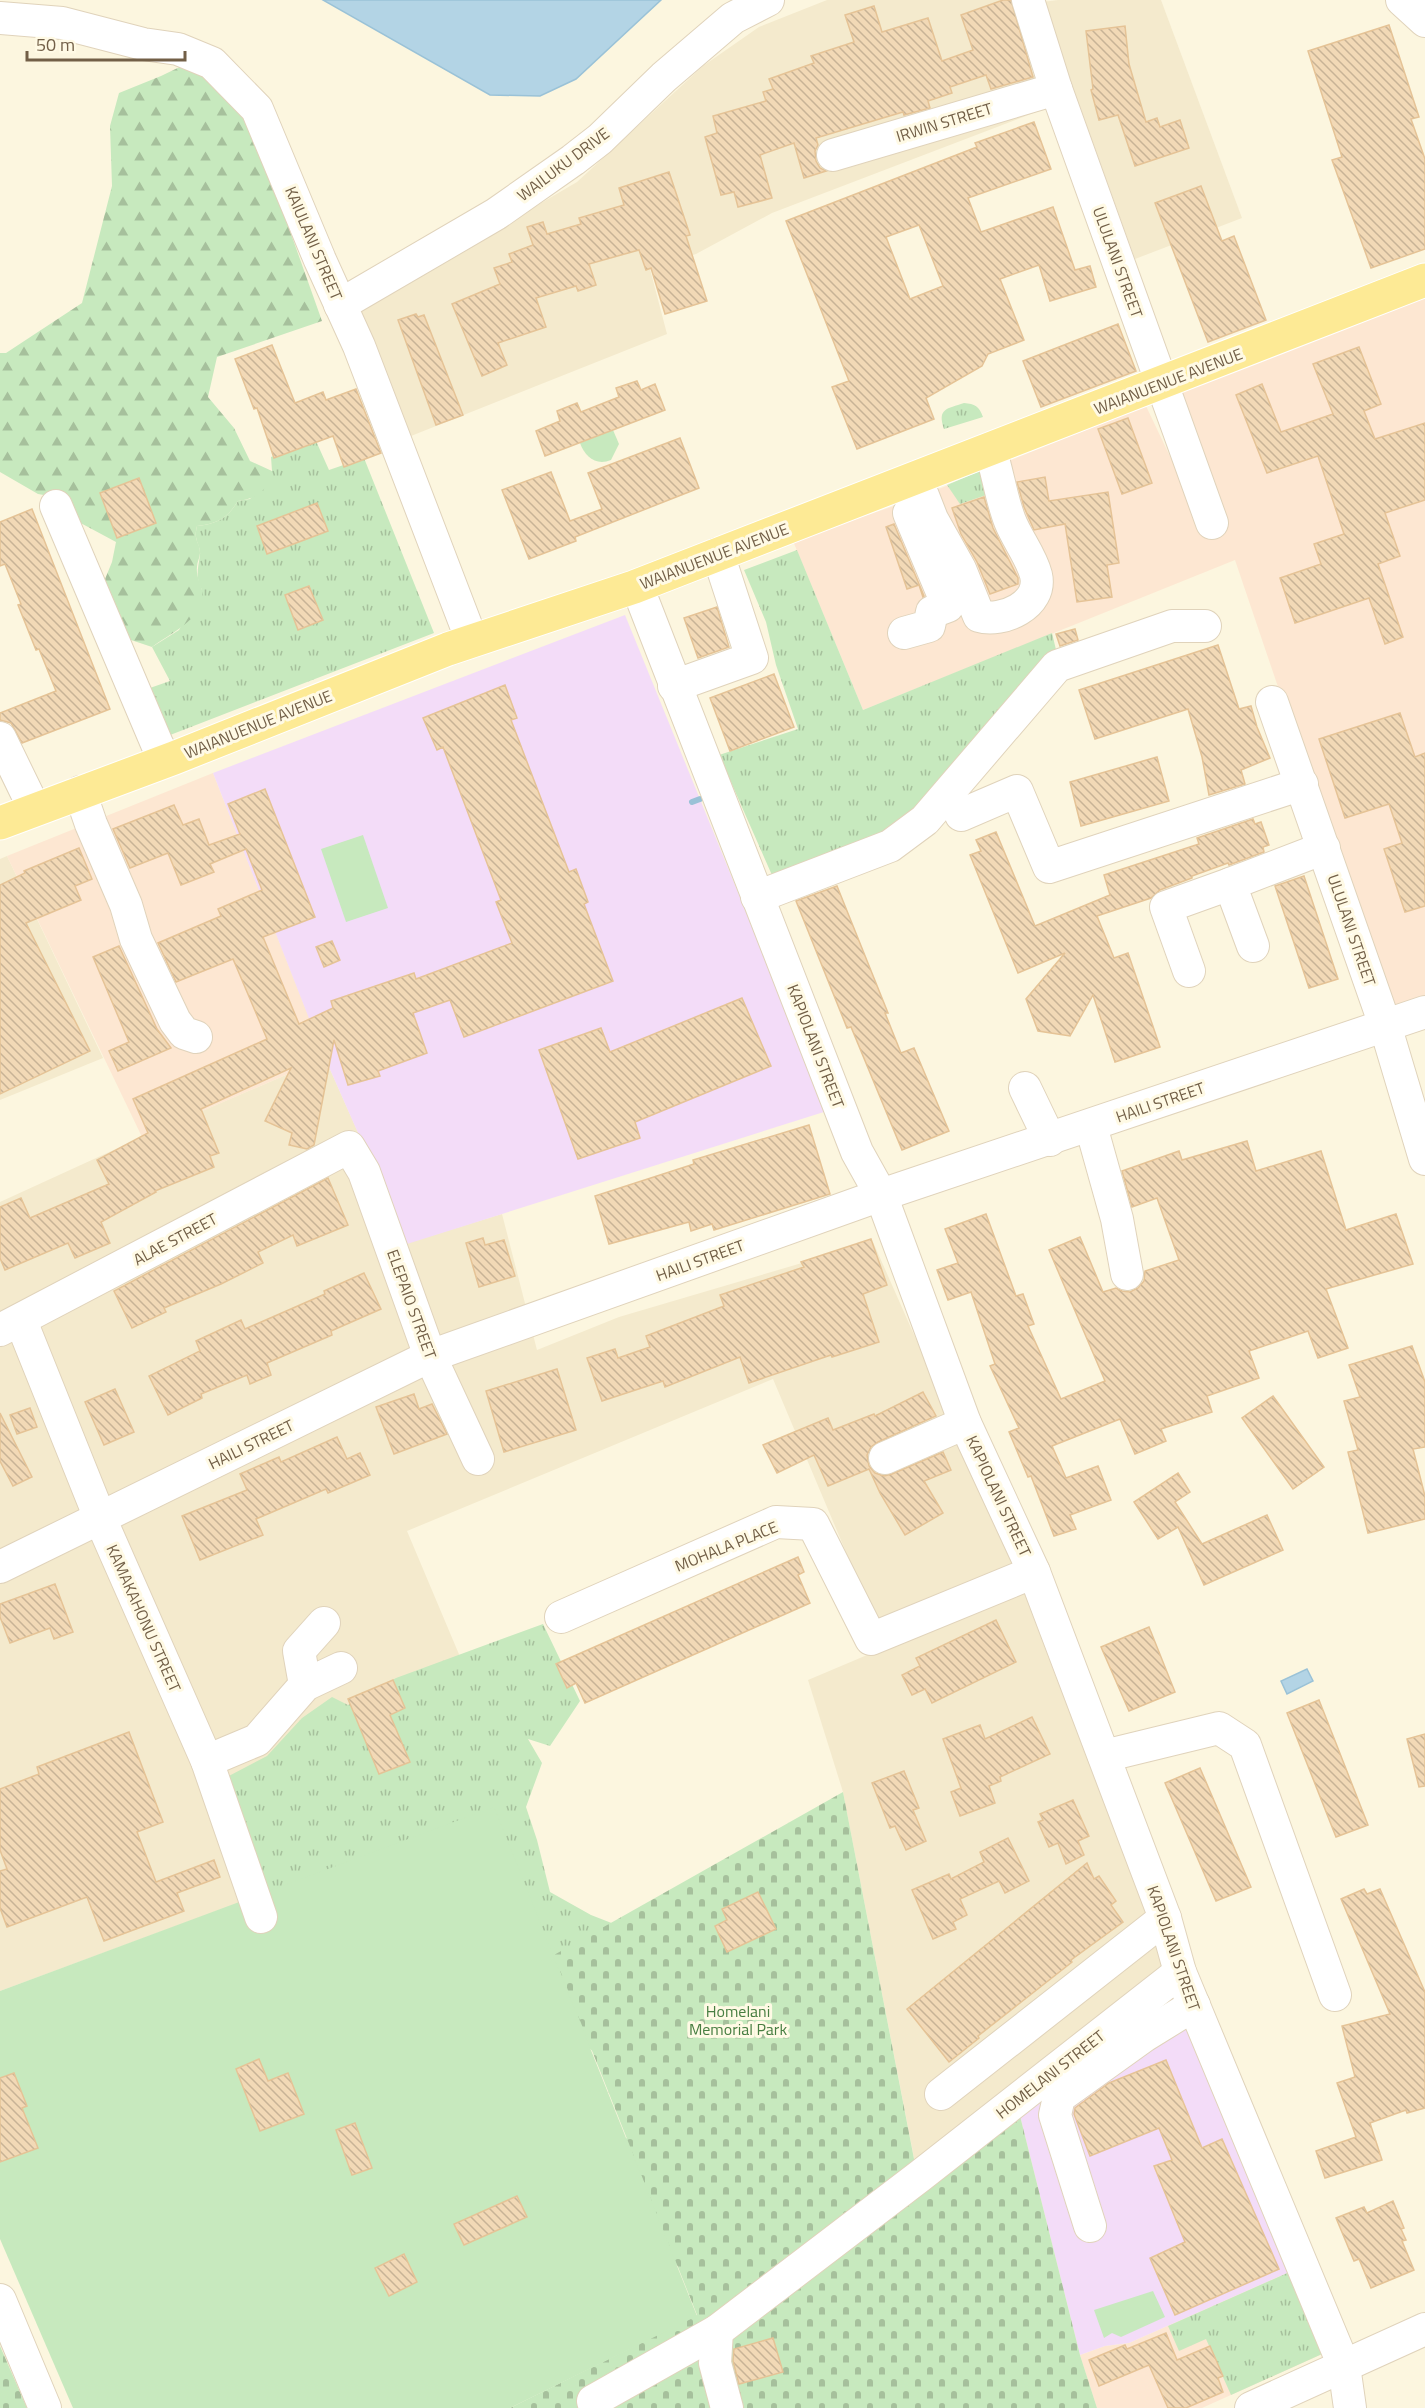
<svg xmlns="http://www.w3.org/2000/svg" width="1425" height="2408" viewBox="0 0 1425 2408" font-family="'Titillium Web',sans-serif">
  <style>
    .residential { fill: #f4eacd }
    .commercial { fill: #fde7d2 }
    .education { fill: #f3dcf8 }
    .grass { fill: url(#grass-tufts) }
    .forest { fill: url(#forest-firs) }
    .cemetery { fill: url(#cemetery-stones) }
    .green { fill: #c7e9be }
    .water { fill: #b3d4e5; stroke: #9ac2d7; stroke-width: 1.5 }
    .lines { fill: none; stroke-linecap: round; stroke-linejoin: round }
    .stream { stroke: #9ac2d7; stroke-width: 6 }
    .building { fill: url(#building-back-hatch); stroke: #e5c396; stroke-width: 1.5; fill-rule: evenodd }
    .minor-casing { stroke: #e0d3bb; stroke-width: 34 }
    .major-casing { stroke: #fff; stroke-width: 35 }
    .minor { stroke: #fff; stroke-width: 32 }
    .major { stroke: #fdea95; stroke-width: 33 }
    .labels { text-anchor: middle; stroke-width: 6; stroke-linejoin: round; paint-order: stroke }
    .street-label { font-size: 16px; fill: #725f47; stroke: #fffae5 }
    .park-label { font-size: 16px; fill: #477e41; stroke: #fffae5 }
  </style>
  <defs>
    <pattern id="grass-tufts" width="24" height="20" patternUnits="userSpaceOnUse" patternTransform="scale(1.5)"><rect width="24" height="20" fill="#c7e9be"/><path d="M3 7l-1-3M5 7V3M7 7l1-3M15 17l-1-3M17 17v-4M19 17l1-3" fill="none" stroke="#a6c09c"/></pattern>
    <pattern id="forest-firs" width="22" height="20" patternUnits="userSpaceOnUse" patternTransform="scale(1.5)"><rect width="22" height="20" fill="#c7e9be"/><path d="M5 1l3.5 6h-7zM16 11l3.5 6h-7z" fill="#a6c09c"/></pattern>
    <pattern id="cemetery-stones" width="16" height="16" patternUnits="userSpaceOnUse" patternTransform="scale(1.5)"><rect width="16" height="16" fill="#c7e9be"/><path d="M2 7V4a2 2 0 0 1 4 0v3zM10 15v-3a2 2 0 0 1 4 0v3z" fill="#a6c09c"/></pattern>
    <pattern id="building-back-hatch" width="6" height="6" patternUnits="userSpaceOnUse" patternTransform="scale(1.5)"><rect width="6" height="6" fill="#f2d9b6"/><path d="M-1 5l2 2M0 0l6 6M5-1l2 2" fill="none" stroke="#c8b396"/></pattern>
  </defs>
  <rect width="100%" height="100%" fill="#fcf6df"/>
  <g class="residential">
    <path d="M827,0H1006L1028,55L1044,109L772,213L696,254L650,269L667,334L406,438L354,313L577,182L703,66L759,27Z"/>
    <path d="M1058,0H1161L1242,218L1135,259L1042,2Z"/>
    <path d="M7,856L103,1058L0,1100V859Z"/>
    <path d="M325,1058L407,1243L502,1214L537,1350L619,1317L873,1242L1003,1536L1057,1680L1141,1879L1184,2002L1020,2116L920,2189L843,1792L808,1680L886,1647L773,1379L407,1531L520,1799L0,1991V1202L142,1137Z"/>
  </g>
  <g class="commercial">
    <path d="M1425,293V1000L1397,1009L1296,740L1235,560L863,710L793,541L911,500L1146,406L1204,528L1180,392Z"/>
    <path d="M213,773L325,1058L142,1137L7,856Z"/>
    <path d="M1294,2270L1331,2350L1202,2408H1097L1080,2355L1105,2346L1129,2343Z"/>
  </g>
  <g class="education">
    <path d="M625,615L827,1111L407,1244L321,1049L213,773Z"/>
    <path d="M1184,2002L1294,2270L1129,2343L1105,2346L1080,2355L1020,2116Z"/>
  </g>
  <g class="grass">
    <path d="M964,403C975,404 979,406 983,417L944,429C937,408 947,409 964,403Z"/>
    <path d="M316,441L329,470L364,458L434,633L165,737L147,689L170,681L152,647L179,630L202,590C195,577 198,569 200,555C201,544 193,542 197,526C216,524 227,519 238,501L250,499L272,471L271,457Z"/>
    <path d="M980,471L995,492L960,504L947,485Z"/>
    <path d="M797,550L863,710L1052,633L1057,654L901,827L775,882L719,755L798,729L776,665L766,622L744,570Z"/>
    <path d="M543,1624L580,1701L550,1746L528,1739L542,1763L526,1807L537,1840L550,1892L591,1915L632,1931L761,2275L435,2238L629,2137L596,2054L580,2040L325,2034L225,1778L267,1756L302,1718L332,1697L348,1705L396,1678Z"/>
    <path d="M1294,2270L1331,2350L1231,2395L1206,2339L1179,2351L1168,2326Z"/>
  </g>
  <path class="forest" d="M190,62L237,97L258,141L322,321L217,357L208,397L234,428L250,461L272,471C269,490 257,498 238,501C227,519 216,524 197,526C193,542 200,541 200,553C200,557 197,562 197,567C196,576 200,582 202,590C207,618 169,634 152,647L128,639L103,584L112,562L116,542L75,520L61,498L38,494L0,472V353H6L82,303L112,186L110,126L119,93L161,76Z"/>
  <g class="cemetery">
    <path d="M843,1792L915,2164L1020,2116L1080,2355L1097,2408H510L697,2315L554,1955Z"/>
    <path d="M0,2346L27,2408H0Z"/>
  </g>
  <g class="green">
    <path d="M613,430L619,444L611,460C596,466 585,457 580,443Z"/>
    <path d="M363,835L388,908L346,922L321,849Z"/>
    <path d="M494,1807L697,2316L510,2408H73L0,2239V1991Z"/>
    <path d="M1153,2291L1165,2317L1121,2337L1112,2333L1104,2338L1094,2310Z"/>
  </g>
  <g class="water">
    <path d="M323,0H661L576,79L540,96L490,95Z"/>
    <path d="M1307,1669L1313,1681L1287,1694L1281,1681Z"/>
  </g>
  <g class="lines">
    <path class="stream" d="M692,802L700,799"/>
  </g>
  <g class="building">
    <path d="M1003,0H1011L1033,77L991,89L986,75L950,87L952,93L928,101L930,108L904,115L903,112L816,138L818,145L815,151L816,161L820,168L826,171L804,178L794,143L760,155L772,198L738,207L734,192L721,195L705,137L717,133L713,116L766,101L763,92L773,89L769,79L814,63L811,56L854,42L845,15L874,6L882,32L928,18L942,61L973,50L961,15Z"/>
    <path d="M1389,25L1419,117L1411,119L1425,159V249L1371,268L1332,160L1342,157L1308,51Z"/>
    <path d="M1125,26L1129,64L1146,122L1157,118L1160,127L1180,120L1189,148L1135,166L1118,115L1099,120L1091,90L1093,89L1086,31Z"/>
    <path d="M1034,122L1051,169L968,198L981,232L1053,207L1075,270L1090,266L1096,287L1050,301L1039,265L1000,279L1024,340L988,354L982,366L926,398L934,419L857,449L832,387L849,381L786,221L977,147L975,143ZM919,225L943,286L910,299L886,237Z"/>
    <path d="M669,172L690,235L686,236L707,301L665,314L651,268L646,270L639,250L589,264L596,285L578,291L576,286L536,298L546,327L498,343L507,365L482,376L452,304L500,284L494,268L512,262L509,254L533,245L527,227L543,222L547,234L581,224L579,218L624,205L619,188Z"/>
    <path d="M1201,186L1222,241L1234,236L1266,320L1208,342L1155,203Z"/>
    <path d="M416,314L418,317L424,315L463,415L436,425L398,320Z"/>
    <path d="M1118,324L1136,371L1041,407L1023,361Z"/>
    <path d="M272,345L295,403L323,392L326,400L356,389L381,453L344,467L333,436L274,458L257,408L254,409L235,359Z"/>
    <path d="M1359,347L1381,404L1364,411L1375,439L1425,423V500L1385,513L1400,556L1378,564L1403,637L1385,644L1369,598L1295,623L1280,578L1321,564L1314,544L1344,534L1318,456L1267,473L1236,395L1262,384L1281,432L1333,414L1313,364Z"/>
    <path d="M637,381L641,390L655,384L665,410L545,456L536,431L560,421L557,411L577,403L581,412L619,397L616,388Z"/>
    <path d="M1128,418L1152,483L1122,494L1098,429Z"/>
    <path d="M680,438L699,488L575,537L576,541L529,559L502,490L551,472L570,521L602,509L588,473Z"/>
    <path d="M1045,477L1049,501L1108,492L1119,563L1107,565L1112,597L1077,602L1065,524L1034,530L1024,507L1017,482Z"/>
    <path d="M139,478L156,523L117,538L100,493Z"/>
    <path d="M984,497L993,528L1018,578V584L990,594L977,562L961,534L952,508Z"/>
    <path d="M317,503L328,531L267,554L257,526Z"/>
    <path d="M32,509L110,709L22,743L11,723L0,720V713L56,691L39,649L36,650L18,605L21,604L5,564L0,566V522Z"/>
    <path d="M894,524L924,596L923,597L919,585L907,589L886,527Z"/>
    <path d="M309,586L323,620L298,630L285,595Z"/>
    <path d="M717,607L729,647L698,658L684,618Z"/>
    <path d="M1075,629L1078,640L1060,646L1056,634Z"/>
    <path d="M1218,645L1239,709L1251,706L1257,727L1270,758L1241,770L1245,784L1209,795L1202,757L1188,709L1095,739L1079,690Z"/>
    <path d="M774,674L794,727L730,751L710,698Z"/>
    <path d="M505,685L517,718L511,720L569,872L576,869L588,902L584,904L613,981L464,1037L450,1000L413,1013L427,1053L378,1071L380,1076L348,1085L334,1040L314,1145L307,1149L289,1145L292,1133L265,1121L291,1068L201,1109L219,1153L210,1156L214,1167L155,1191L156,1192L101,1222L110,1243L75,1258L68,1243L5,1270L0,1258V1207L21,1198L30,1218L109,1184L97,1160L148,1133L133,1099L267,1039L233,959L176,982L158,943L221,916L218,909L262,890L246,849L210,864L214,872L181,885L168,853L130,868L113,829L174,805L183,825L199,819L209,845L240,834L228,804L265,789L315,917L263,937L299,1024L333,1008L331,1001L414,973L416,979L512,943L496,902L501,900L443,747L437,750L423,718Z"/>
    <path d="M1400,713L1415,757L1425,753V906L1405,912L1384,849L1402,843L1389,804L1345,818L1319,739Z"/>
    <path d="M1157,757L1169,801L1081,826L1070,782Z"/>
    <path d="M1253,819L1255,824L1261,822L1269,845L1263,847L1264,852L1229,865L1228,863L1192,876V878L1160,890L1151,898L1097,916L1114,958L1128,953L1160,1047L1115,1062L1093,995L1070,1036L1038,1031L1026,999L1065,953L1018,973L970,855L981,851L976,840L996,832L1035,926L1110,895L1104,875L1199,844L1197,838Z"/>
    <path d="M79,848L92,879L75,886L81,900L26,923L90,1051L0,1094V885L25,873L24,871Z"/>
    <path d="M1304,876L1338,979L1309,988L1275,886Z"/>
    <path d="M837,886L888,1013H885L901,1053L914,1048L949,1131L902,1150L851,1027L847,1028L796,901Z"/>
    <path d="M332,941L340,960L324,967L316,947Z"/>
    <path d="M119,946L157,1029L171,1048L118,1071L109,1051L129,1042L93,957Z"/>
    <path d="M742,998L771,1066L635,1122L640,1138L578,1159L539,1050L601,1028L610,1052Z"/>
    <path d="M809,1125L830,1194L714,1230L712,1224L691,1231L689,1222L609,1244L595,1196L694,1164L693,1160Z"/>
    <path d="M1247,1141L1256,1171L1321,1151L1346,1230L1396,1214L1413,1264L1326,1289L1348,1348L1318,1358L1308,1331L1249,1351L1259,1378L1207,1396L1212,1412L1161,1429L1166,1441L1135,1454L1120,1419L1052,1446L1066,1478L1098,1466L1111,1500L1070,1515L1076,1529L1054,1536L1031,1476L1028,1477L1009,1432L1019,1428L990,1366L995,1364L971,1292L948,1300L937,1270L958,1263L945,1229L986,1214L1016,1296L1023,1294L1034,1324L1028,1326L1061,1399L1105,1381L1049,1250L1080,1237L1103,1292L1116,1288L1122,1291L1130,1292L1138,1288L1144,1281L1145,1271L1179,1260L1157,1198L1132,1207L1122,1171L1179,1151L1182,1160Z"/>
    <path d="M328,1178L348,1225L297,1246L293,1235L258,1252L263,1263L221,1284L164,1308L166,1312L132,1328L114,1291Z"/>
    <path d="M483,1238L485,1245L504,1240L515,1276L479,1287L466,1243Z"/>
    <path d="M871,1239L887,1285L863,1294L879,1342L832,1357L831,1355L749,1383L740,1357L665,1387L663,1381L602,1401L587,1358L615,1349L618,1358L650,1347L646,1336L724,1306L720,1295L804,1267L801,1262Z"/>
    <path d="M364,1273L381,1309L331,1331L332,1335L267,1363L271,1375L250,1384L247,1375L201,1394L202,1398L168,1415L149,1376L200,1351L196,1341L241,1320L245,1329L325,1294L324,1291Z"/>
    <path d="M1412,1346L1425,1382V1447L1413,1449L1425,1496V1519L1368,1533L1348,1452L1358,1450L1344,1401L1360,1397L1349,1365Z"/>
    <path d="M557,1369L576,1430L504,1452L486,1391Z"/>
    <path d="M115,1389L134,1432L104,1445L85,1402Z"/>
    <path d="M923,1392L936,1416L878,1442L871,1447L867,1455L869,1466L875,1473L884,1476L892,1474L943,1452L951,1470L924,1481L943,1513L905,1535L880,1493L869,1469L828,1486L814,1455L777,1473L763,1445L828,1418L833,1430L874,1414L875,1416Z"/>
    <path d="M414,1394L419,1409L432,1404L447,1434L394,1454L376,1407Z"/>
    <path d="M1273,1396L1324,1467L1293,1489L1242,1418Z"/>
    <path d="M30,1408L37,1427L17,1434L10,1415Z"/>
    <path d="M0,1413L32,1477L13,1486L0,1461Z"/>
    <path d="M337,1437L347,1459L360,1453L370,1475L328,1493L326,1489L256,1519L263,1535L200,1560L182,1516L247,1490L240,1474L279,1457L281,1462Z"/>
    <path d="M1178,1473L1190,1492L1175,1502L1202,1544L1267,1515L1283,1550L1204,1585L1178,1527L1158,1539L1134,1502Z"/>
    <path d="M798,1557L804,1572L798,1575L810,1603L585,1703L576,1683L567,1688L556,1664Z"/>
    <path d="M55,1584L73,1632L54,1639L50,1628L10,1643L0,1617V1604Z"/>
    <path d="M996,1620L1016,1662L932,1703L925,1689L912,1695L902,1675L920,1666L916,1658Z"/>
    <path d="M1149,1627L1175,1692L1129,1711L1101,1647Z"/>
    <path d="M393,1680L405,1708L390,1715L410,1762L379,1774L348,1699Z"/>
    <path d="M1319,1700L1368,1825L1336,1837L1287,1713Z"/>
    <path d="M1032,1717L1050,1754L1000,1777L1001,1781L989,1786L995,1803L960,1816L951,1792L961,1788L943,1739L980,1725L985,1739Z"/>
    <path d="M129,1732L163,1822L137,1832L156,1882L214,1860L220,1877L177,1893L184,1911L104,1941L87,1897L7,1927L0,1908V1871L7,1869L0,1850V1789L39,1774L37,1767Z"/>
    <path d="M1425,1734V1786L1419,1787L1407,1739Z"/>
    <path d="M1200,1768L1251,1887L1216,1901L1165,1783Z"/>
    <path d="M904,1771L919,1808L913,1810L926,1841L906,1850L895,1826L890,1828L872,1783Z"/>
    <path d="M1073,1800L1089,1836L1078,1841L1084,1855L1066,1864L1058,1843L1049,1847L1038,1822L1043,1820L1040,1814Z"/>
    <path d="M1008,1838L1029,1881L1005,1893L999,1881L960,1899L967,1915L953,1922L956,1929L933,1939L912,1890L949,1874L951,1879L984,1862L980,1852Z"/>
    <path d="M1087,1863L1094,1879L1099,1876L1116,1901L1111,1905L1123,1922L1071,1960L1072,1962L978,2036L979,2038L949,2062L907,2009Z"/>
    <path d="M1364,1889L1367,1894L1380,1889L1425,1992V2108L1407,2113L1406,2110L1370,2123L1382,2160L1325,2178L1316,2151L1356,2137L1337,2083L1355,2077L1342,2026L1390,2014L1341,1899Z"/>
    <path d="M758,1892L776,1929L727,1952L715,1926L727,1920L722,1909Z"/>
    <path d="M259,2059L268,2081L288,2073L304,2114L260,2131L236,2069Z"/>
    <path d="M1166,2060L1202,2148L1222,2139L1279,2269L1175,2315L1150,2258L1185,2242L1154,2166L1172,2160L1159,2128L1090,2156L1074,2114L1075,2108L1109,2083Z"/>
    <path d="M14,2073L27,2106L22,2108L38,2148L0,2162V2078Z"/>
    <path d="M355,2123L372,2168L352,2175L336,2130Z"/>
    <path d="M517,2196L527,2217L464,2245L454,2224Z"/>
    <path d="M1393,2201L1404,2228L1401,2229L1406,2240L1402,2241L1414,2270L1371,2288L1359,2259L1354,2261L1336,2218L1364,2207L1367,2213Z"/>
    <path d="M404,2254L417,2282L389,2296L375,2268Z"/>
    <path d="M1166,2333L1177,2360L1210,2346L1223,2376L1218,2378L1223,2392L1186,2408H1168L1149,2365L1099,2386L1089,2360L1125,2345L1127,2349Z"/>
    <path d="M773,2338L783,2372L739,2384L733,2361L734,2349Z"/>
  </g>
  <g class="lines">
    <defs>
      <g id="minor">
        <path d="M1028,0L1056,89L1212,523"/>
        <path d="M1402,0L1425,21"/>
        <path d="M0,18L62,23L143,44L178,49L212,63L257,109L320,260L359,346L472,641"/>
        <path d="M833,155L1056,89"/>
        <path d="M340,305L496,214L573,160L600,139L664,77L733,18L768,0"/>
        <path d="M916,478L932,519L960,569L979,616C1002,623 1043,605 1036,575C1031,556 1017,539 1010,521C1001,498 998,473 990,449"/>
        <path d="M56,506L157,744L166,761"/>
        <path d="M637,586L857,1152L881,1195L965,1423L1034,1572L1165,1918L1180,1972L1344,2366L1350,2408"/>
        <path d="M904,633L929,626L932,612L948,606L909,513"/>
        <path d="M674,686L752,658L718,554"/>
        <path d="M1272,702L1385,1025L1425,1159"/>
        <path d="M0,738L35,810"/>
        <path d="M80,792L91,824L126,905L136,939L175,1021L184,1033L196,1037"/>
        <path d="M961,815L1017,791L1049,867L1302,784"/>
        <path d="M757,897L890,846L925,820L1057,666L1172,626H1205"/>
        <path d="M1253,946L1230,884L1324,848"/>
        <path d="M1189,971L1166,907L1230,884"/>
        <path d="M1025,1088L1050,1140"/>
        <path d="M1091,1126L1117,1219L1127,1274"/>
        <path d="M21,1321L100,1518L207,1761L261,1917"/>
        <path d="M0,1330L349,1147L364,1172L430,1356L478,1459"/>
        <path d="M885,1458L965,1423"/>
        <path d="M0,1567L430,1356L881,1195L1425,1012"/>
        <path d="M561,1617L776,1522L813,1524L871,1639L1034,1572"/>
        <path d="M305,1685L299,1651L324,1623"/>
        <path d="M1104,1756L1219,1728L1245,1745L1335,1995"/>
        <path d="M207,1761L257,1740L305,1685L341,1668"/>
        <path d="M941,2094L1165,1918"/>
        <path d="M1090,2226L1055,2115L1059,2097L1144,2036L1194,2005"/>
        <path d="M0,2300L45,2408"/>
        <path d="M717,2331L715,2363L727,2408"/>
        <path d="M595,2408L593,2401L717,2331L920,2176L1180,1972"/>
        <path d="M1251,2408L1425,2329"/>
      </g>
      <path id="major" d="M0,823L174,758L448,649L634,587L1425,280"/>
    </defs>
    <use href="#minor" class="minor-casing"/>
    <use href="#major" class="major-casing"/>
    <use href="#minor" class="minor"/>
    <use href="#major" class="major"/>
  </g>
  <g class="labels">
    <g class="street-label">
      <text transform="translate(944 122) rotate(-17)" y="6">IRWIN STREET</text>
      <text transform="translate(563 164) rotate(-37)" y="6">WAILUKU DRIVE</text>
      <text transform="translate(314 243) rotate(67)" y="6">KAIULANI STREET</text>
      <text transform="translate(1118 262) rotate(70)" y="6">ULULANI STREET</text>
      <text transform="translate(1168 381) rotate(-21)" y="6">WAIANUENUE AVENUE</text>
      <text transform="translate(714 556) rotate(-21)" y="6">WAIANUENUE AVENUE</text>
      <text transform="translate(258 724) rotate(-22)" y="6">WAIANUENUE AVENUE</text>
      <text transform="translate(1352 930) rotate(71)" y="6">ULULANI STREET</text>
      <text transform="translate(816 1046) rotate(69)" y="6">KAPIOLANI STREET</text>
      <text transform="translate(1160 1102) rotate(-19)" y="6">HAILI STREET</text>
      <text transform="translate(175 1239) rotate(-28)" y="6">ALAE STREET</text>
      <text transform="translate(700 1260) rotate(-20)" y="6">HAILI STREET</text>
      <text transform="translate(412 1304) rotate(70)" y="6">ELEPAIO STREET</text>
      <text transform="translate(251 1444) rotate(-26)" y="6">HAILI STREET</text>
      <text transform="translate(999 1496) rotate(65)" y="6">KAPIOLANI STREET</text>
      <text transform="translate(726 1546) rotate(-22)" y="6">MOHALA PLACE</text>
      <text transform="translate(144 1618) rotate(66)" y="6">KAMAKAHONU STREET</text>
      <text transform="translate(1174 1948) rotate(71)" y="6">KAPIOLANI STREET</text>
      <text transform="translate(1050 2074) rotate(-38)" y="6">HOMELANI STREET</text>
    </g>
    <g class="park-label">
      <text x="738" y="2017">Homelani<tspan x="738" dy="18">Memorial Park</tspan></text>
    </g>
  </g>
  <path d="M27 51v9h158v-9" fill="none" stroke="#725f47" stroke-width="3"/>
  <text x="36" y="51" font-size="18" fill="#725f47" stroke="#fffae5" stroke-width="4.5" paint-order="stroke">50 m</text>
</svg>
